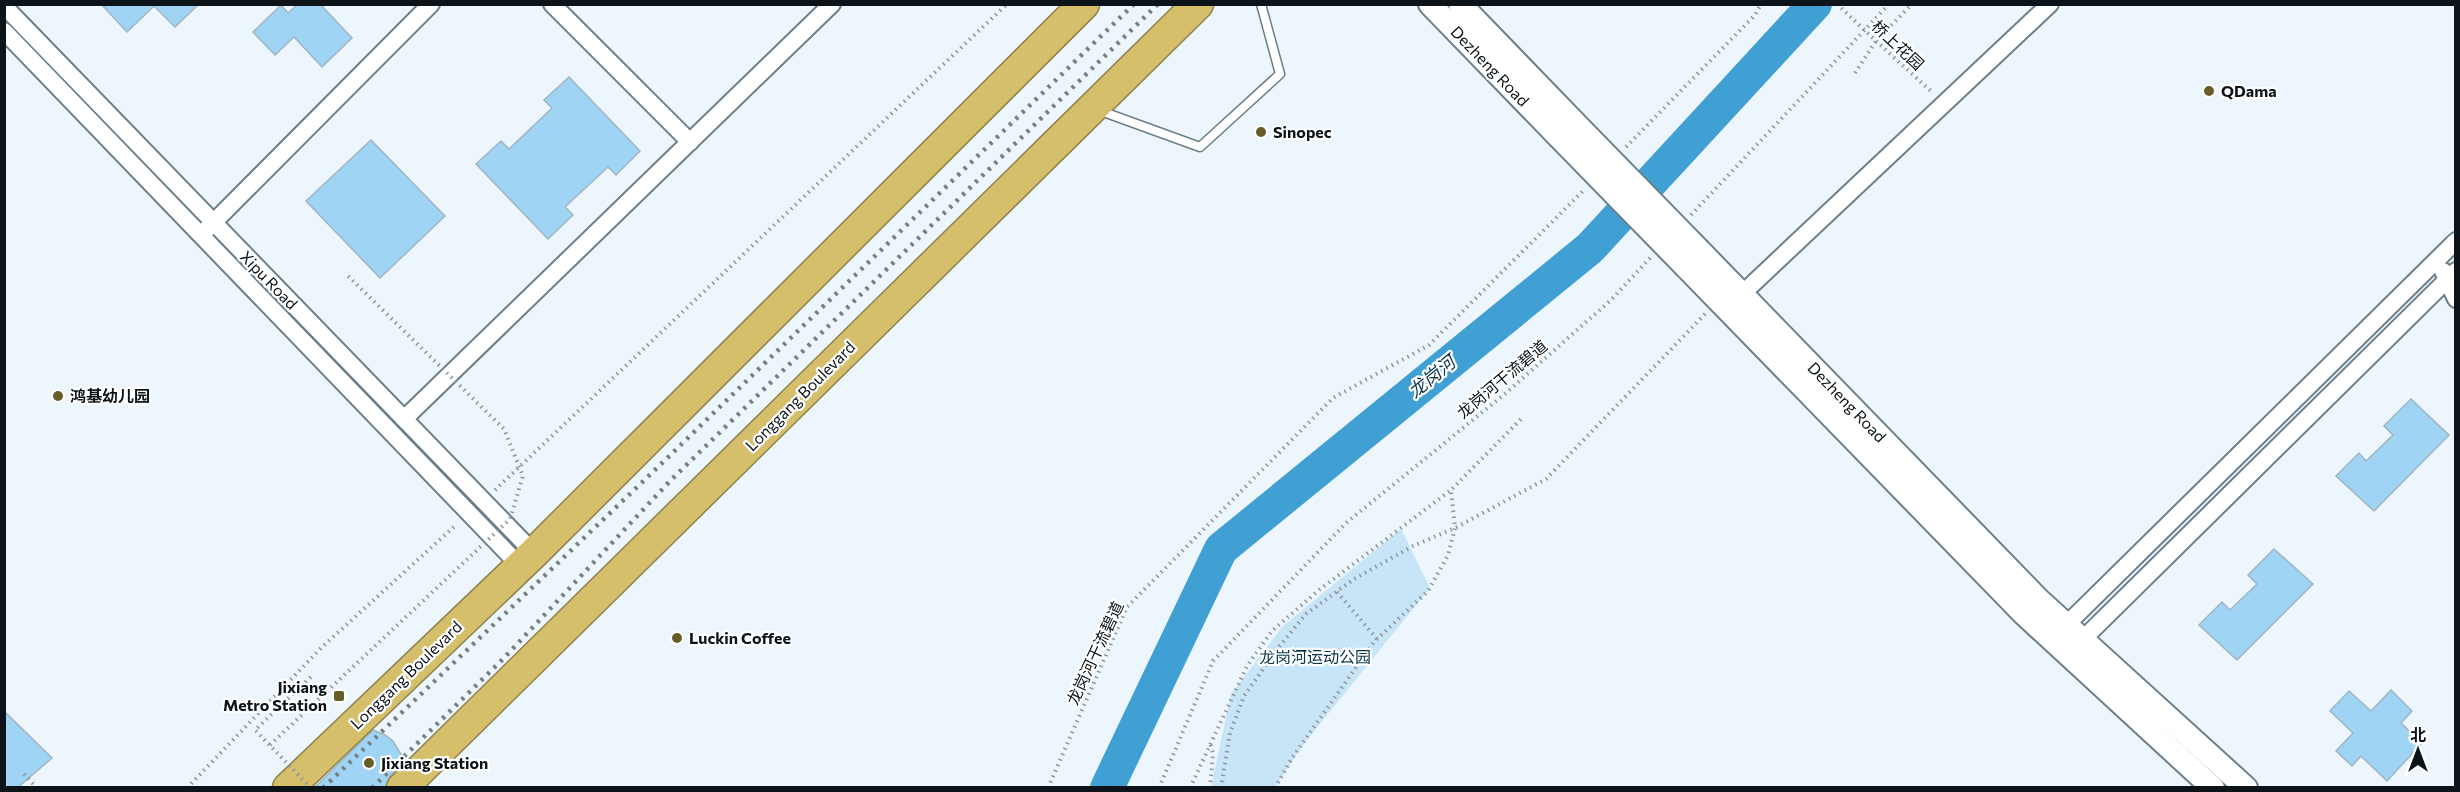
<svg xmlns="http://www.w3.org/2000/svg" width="2460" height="792" viewBox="0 0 2460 792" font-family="Commissioner,'Noto Sans SC',sans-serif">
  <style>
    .green { fill: #c8e4f7 }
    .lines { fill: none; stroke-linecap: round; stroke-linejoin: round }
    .river { stroke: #40a0d4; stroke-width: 34 }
    .building { fill: #9fd4f4; stroke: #a0b5c3; stroke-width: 1.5 }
    .lane-casing { stroke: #6b7f8b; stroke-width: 11 }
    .street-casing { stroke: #6b7f8b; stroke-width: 20 }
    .secondary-casing { stroke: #6b7f8b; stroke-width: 26 }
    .highway-casing { stroke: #8f834e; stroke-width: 33 }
    .path { stroke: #8d969b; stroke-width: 4; stroke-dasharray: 1.5 4.5; stroke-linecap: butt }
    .lane { stroke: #fff; stroke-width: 8 }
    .street { stroke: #fff; stroke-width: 16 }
    .secondary { stroke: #fff; stroke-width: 22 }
    .highway { stroke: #d5bf6a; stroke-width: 30 }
    .rail { stroke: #767f84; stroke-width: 4.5; stroke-dasharray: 3 6; stroke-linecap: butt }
    .secondary-bridge-casing { stroke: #6b7f8b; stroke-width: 26; stroke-linecap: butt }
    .path-bridge { stroke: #8d969b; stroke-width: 4; stroke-dasharray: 1.5 4.5; stroke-linecap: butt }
    .secondary-bridge { stroke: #fff; stroke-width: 22 }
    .poi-dot { fill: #685c29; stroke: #fff; stroke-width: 2 }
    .labels { text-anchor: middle; stroke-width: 4.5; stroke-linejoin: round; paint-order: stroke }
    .street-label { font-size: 16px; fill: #0c1419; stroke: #fff }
    .poi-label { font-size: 16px; font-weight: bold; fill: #0c1419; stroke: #fff; text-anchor: start }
    .park-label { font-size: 16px; fill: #0a344a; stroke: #fff }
    .water-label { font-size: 18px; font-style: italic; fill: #083349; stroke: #fff }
  </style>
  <rect width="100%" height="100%" fill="#edf6fc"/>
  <path class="green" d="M1401,529L1430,588L1306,741L1275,787H1211L1231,694L1283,626Z"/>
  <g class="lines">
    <path class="river" d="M1107,788L1221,549L1590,248L1815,4"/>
  </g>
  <g class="building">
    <path d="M101,4H199L175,27L154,6L127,32Z"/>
    <path d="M298,4H320L352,38L322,67L294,37L275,55L253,32L281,5L288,13Z"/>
    <path d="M569,77L640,151L616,175L608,167L565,207L573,215L548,239L476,164L501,141L509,149L552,108L544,100Z"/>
    <path d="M371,140L445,216L380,278L306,201Z"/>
    <path d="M2411,399L2449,435L2374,511L2336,476L2359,453L2366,461L2393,435L2384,426Z"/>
    <path d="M2274,549L2313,584L2237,660L2199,625L2222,602L2230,610L2257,584L2248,575Z"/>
    <path d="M2391,690L2412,711L2401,723L2422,743L2387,781L2361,756L2352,766L2336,751L2353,733L2330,711L2349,691L2371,711Z"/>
    <path d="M4,711L52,758L17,788H4Z"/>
    <path d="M373,730L385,735L393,741L405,761L390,776L385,788H314Z"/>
  </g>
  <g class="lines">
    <defs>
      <path id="lane" d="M1098,110L1200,147L1280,74L1261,4"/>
      <g id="street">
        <path d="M552,4L690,142"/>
        <path d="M4,6L534,553"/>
        <path d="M4,31L520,566"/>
        <path d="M207,229L431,4"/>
        <path d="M2443,271L2456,299"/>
        <path d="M1742,294L2050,4"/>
        <path d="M404,419L832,4"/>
        <path d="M2059,632L2456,241"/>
        <path d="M2075,647L2456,271"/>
      </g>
      <g id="secondary">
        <path d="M1430,4L1559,137"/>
        <path d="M1460,4L1574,122"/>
        <path d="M1700,251L2039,600L2246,788"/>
        <path d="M1686,267L2024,614L2213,788"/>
      </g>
      <g id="highway">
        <path d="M288,788L534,553L1084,4"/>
        <path d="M402,788L1198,4"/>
      </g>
    </defs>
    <use href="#lane" class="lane-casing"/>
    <use href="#street" class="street-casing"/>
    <use href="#secondary" class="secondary-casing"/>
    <use href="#highway" class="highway-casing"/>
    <g class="path">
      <path d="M1876,41L1933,93"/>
      <path d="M1855,73L1876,41L1912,4"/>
      <path d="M1626,147L1755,15L1761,4"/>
      <path d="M1691,215L1889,4"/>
      <path d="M495,490L1007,4"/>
      <path d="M1337,592L1377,639"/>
      <path d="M24,774L37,788"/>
      <path d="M187,788L321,648L457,524"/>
      <path d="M1048,788L1127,607L1333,398L1429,345L1585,189"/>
      <path d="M1159,788L1213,661L1346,523L1506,393L1611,300L1651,257"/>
      <path d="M1190,788L1247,666L1272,631L1319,590L1451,490"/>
      <path d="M1210,788L1213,753L1210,743"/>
      <path d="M1221,788L1230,733L1244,696L1278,648L1306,614L1354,579L1413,546L1455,528L1546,479L1706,313"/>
      <path d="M1275,788L1292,758L1374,642L1428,591L1448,555L1455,528L1451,490L1523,417"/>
    </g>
    <use href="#lane" class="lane"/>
    <use href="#street" class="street"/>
    <use href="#secondary" class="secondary"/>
    <use href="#highway" class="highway"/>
    <g class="rail">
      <path d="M323,788L658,467L1134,4"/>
      <path d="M372,788L504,658L670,481L1158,4"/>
    </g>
    <defs>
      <g id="secondary-bridge">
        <path d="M1574,122L1700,251"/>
        <path d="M1559,137L1686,267"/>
      </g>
    </defs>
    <use href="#secondary-bridge" class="secondary-bridge-casing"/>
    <g class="path-bridge">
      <path d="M1837,4L1876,41"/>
      <path d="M270,745L510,519L523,476L504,429L346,274"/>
      <path d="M311,788L255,730L314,674"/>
    </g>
    <use href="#secondary-bridge" class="secondary-bridge"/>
  </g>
  <g class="poi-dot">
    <circle cx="2209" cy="91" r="6"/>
    <circle cx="1261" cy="132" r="6"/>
    <circle cx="58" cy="396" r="6"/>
    <circle cx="677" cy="638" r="6"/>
    <rect x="333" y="690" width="12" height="12" rx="3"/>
    <circle cx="369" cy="763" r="6"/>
  </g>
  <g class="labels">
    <g class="street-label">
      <text transform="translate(1898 45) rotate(43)" y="6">桥上花园</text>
      <text transform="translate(1490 66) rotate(46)" y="6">Dezheng Road</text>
      <text transform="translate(269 280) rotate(46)" y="6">Xipu Road</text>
      <text transform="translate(1502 379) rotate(-40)" y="6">龙岗河干流碧道</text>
      <text transform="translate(800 396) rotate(-45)" y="6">Longgang Boulevard</text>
      <text transform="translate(1847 402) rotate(46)" y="6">Dezheng Road</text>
      <text transform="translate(1095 653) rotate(-65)" y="6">龙岗河干流碧道</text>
      <text transform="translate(406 675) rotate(-44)" y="6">Longgang Boulevard</text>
    </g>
    <g class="poi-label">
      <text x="2221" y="97">QDama</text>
      <text x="1273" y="138">Sinopec</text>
      <text x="70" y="402">鸿基幼儿园</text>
      <text x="689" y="644">Luckin Coffee</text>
      <text x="327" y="693" text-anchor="end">Jixiang<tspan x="327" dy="18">Metro Station</tspan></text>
      <text x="381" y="769">Jixiang Station</text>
    </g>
    <g class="park-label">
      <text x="1315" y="663">龙岗河运动公园</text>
    </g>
    <g class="water-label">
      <text transform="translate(1432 377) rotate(-39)" y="6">龙岗河</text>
    </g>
  </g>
  <rect width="2460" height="792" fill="none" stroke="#0c1419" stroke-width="12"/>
  <g transform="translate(2418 750)" stroke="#ffffff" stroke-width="4.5" paint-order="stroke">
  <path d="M0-4.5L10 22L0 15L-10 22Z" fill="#0c1419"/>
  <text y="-9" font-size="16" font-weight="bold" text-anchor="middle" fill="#0c1419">北</text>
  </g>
</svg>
